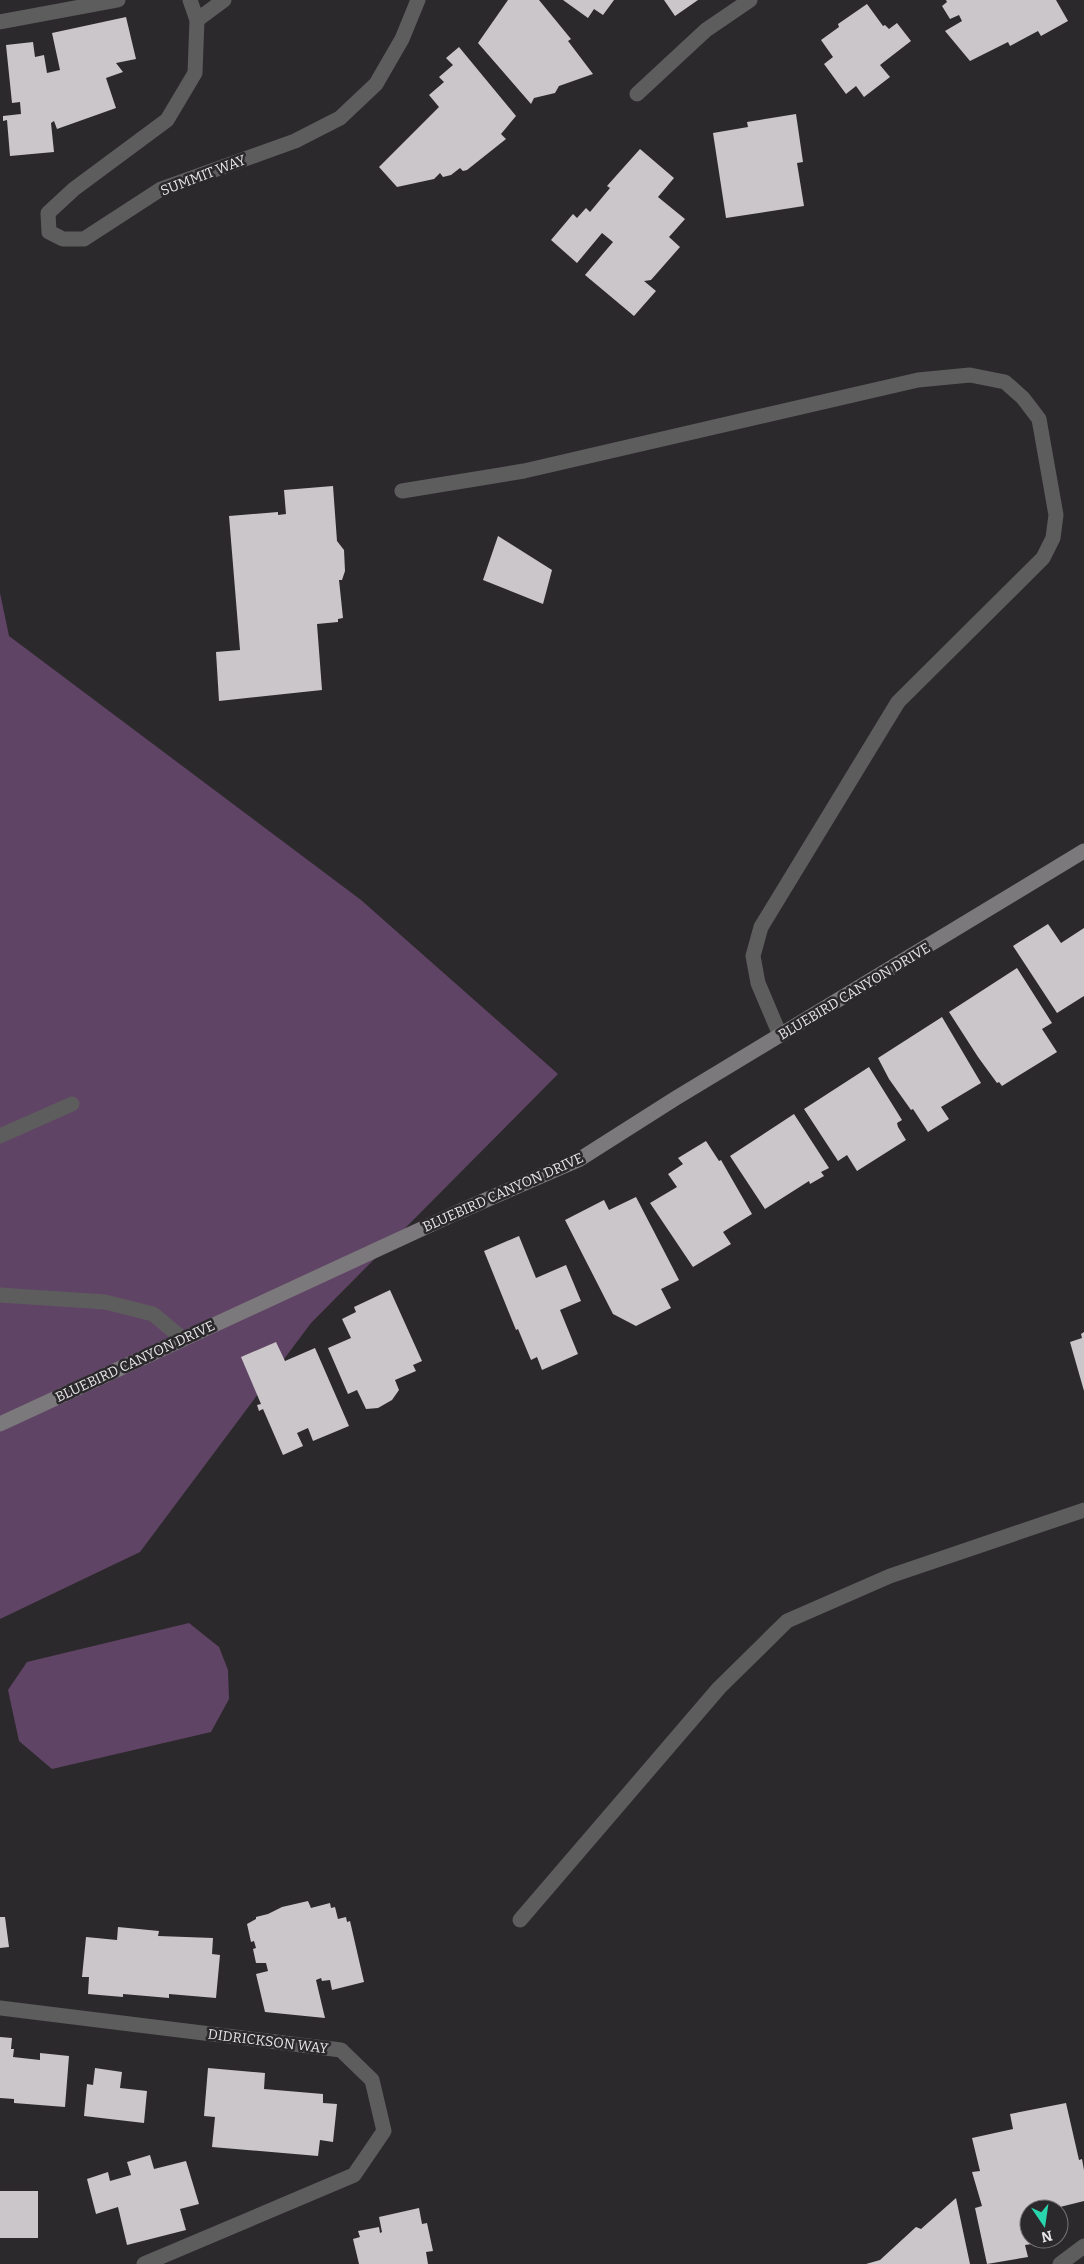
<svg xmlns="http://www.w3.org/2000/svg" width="1084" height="2264" viewBox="0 0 1084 2264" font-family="Bitter,serif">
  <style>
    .green { fill: #604465 }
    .building { fill: #cac6ca }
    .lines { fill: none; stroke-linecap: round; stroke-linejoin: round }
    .lane { stroke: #5e5d5e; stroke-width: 15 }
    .street { stroke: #5e5d5e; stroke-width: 15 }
    .secondary { stroke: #7b797c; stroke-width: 15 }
    .labels { text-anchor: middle; stroke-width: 5; stroke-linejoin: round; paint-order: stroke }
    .street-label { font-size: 14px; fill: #e7e5e7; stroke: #2c292c }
  </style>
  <rect width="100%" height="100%" fill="#2c292c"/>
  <g class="green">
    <path d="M0,593L9,636L361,900L558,1074L311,1323L140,1552L0,1619Z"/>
    <path d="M189,1623L219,1647L228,1670L229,1699L211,1732L52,1769L19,1741L8,1690L27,1662Z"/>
  </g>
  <g class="building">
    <path d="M508,0H539L571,39L568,41L593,74L559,86L555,93L534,98L531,104L478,43Z"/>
    <path d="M563,0H614L603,15L594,9L588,18Z"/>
    <path d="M664,0H698L675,16Z"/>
    <path d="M946,0H1056L1068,21L1041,36L1038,31L1010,46L1008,42L970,61L945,31L962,21L959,15L950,19L942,6L947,2Z"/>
    <path d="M867,4L883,26L885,25L889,29L897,23L911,41L880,65L890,77L864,97L856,86L846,94L824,64L833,57L821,40L839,27L838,24Z"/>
    <path d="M126,17L136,59L116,63L123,72L106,78L116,108L57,129L54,121L51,123L54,152L10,156L7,120L3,121V116L21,114L20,102L12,103L6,45L33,42L35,57L44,55L47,73L60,70L52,33Z"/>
    <path d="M459,47L516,116L501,134L506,139L467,170L463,171L460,168L451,175L443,177L440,173L434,179L397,187L379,167L439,107L429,95L444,82L439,77L453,65L446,58Z"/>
    <path d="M796,114L803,162L797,163L804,206L726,218L713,133L748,127L747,122Z"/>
    <path d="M640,149L674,178L658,197L685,219L669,237L680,247L651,280L644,281L656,291L634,316L585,275L613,242L602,233L577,263L551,240L573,214L577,218L586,208L590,212L610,188L607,186Z"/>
    <path d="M333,486L337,541L344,550L345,571L342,580H339L343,618L338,619V622L317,624L322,690L219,701L216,652L240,650L229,516L278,512V515L286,514L284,490Z"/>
    <path d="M498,536L552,570L543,604L483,580Z"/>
    <path d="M1048,924L1061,943L1084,928V996L1057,1013L1013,946Z"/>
    <path d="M1017,968L1052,1023L1042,1029L1057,1052L1002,1086L999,1082L997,1083L978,1057L949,1012Z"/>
    <path d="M942,1017L981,1083L941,1107L949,1119L928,1132L913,1109L911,1110L889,1079L878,1058Z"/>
    <path d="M869,1067L902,1120L897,1123L898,1127L906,1140L857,1171L847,1155L838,1161L804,1109Z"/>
    <path d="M794,1114L829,1168L821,1172L824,1176L810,1184L809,1181L765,1209L730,1156Z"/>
    <path d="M706,1141L719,1161L721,1160L752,1214L723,1232L731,1244L693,1267L650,1203L677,1187L668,1174L683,1164L678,1158Z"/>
    <path d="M636,1197L679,1280L661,1289L671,1308L636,1326L613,1314L565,1220L604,1200L609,1210Z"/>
    <path d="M519,1236L536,1278L566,1265L581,1301L560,1310L578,1354L542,1370L537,1357L531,1360L518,1329L516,1330L484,1251Z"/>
    <path d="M390,1290L422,1361L413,1365L416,1371L395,1380L399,1390L392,1400L378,1408L366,1409L357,1390L348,1394L328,1348L351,1338L342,1319L356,1312L354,1307Z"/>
    <path d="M1084,1332V1391L1070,1342L1082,1338L1081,1334Z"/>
    <path d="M276,1342L285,1361L315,1348L349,1426L313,1441L308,1428L297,1433L303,1446L283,1455L263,1409L259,1411L257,1405L261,1404L241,1357Z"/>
    <path d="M308,1901L311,1908L330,1903L331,1908L335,1907L338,1919L346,1917L347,1922L350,1921L364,1982L332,1990L330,1980L322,1981L321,1978L316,1980L325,2018L265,2012L256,1974L268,1971L266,1963H256L253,1949L256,1948L254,1941L251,1942L247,1924L256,1919V1917L268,1914L282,1907Z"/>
    <path d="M0,1917H5L9,1947L0,1948Z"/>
    <path d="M118,1927L159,1931L158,1936L213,1938L212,1954L220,1955L216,1998L169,1994V1998L123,1994V1997L88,1994L89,1977H82L86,1937L117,1940Z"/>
    <path d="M0,2037L12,2038L11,2049H14L13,2057L40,2060V2053L69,2056L65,2107L14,2103V2099L0,2098Z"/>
    <path d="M95,2068L122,2072L120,2088L147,2091L144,2123L84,2116L87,2084L93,2085Z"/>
    <path d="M208,2068L265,2073L264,2089L323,2094V2103L337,2104L333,2142L320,2140L318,2156L212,2147L215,2117L204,2116Z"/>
    <path d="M1066,2103L1079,2160L1082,2159L1084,2170V2201L1060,2207L1062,2218H1059V2209H1029V2239H1044L1045,2242L1025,2245L1028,2257L987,2264L975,2208L982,2206L972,2172L980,2171L972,2138L1013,2129L1010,2114Z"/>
    <path d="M150,2155L154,2169L186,2161L199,2204L180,2209L186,2230L127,2245L118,2207L96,2214L87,2179L108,2172L110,2181L131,2175L127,2162Z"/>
    <rect x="0" y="2191" width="38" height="47"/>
    <path d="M956,2198L970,2264H866L880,2260L916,2227L921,2229Z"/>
    <path d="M419,2208L422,2224L427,2223L433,2251L426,2252L428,2264H359L353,2239L360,2237L358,2231L379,2227L380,2233L382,2232L379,2217Z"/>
  </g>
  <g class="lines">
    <g class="lane">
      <path d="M0,22L118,0"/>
      <path d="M402,491L524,471L918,380L970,375L1005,382L1023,398L1039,419L1056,515L1053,538L1043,558L898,702L761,927L753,956L758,983L780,1035"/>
      <path d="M0,1136L72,1104"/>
      <path d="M0,1295L105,1302L153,1314L183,1339"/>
      <path d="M520,1920L719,1688L787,1621L890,1576L1084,1510"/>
    </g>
    <g class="street">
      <path d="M190,0L197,20L195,73L167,120L74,189L48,213L49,232L63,239H84L161,189L295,141L340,118L376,84L402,39L418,0"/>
      <path d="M197,20L224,0"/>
      <path d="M637,94L706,30L750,0"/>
      <path d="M0,2008L341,2050L372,2080L384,2131L354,2175L144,2264"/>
      <path d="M1060,2264L1084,2246"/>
    </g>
    <path class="secondary" d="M0,1424L456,1213L580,1159L676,1098L1084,851"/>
  </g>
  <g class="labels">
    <g class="street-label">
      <text transform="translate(203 175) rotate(-21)" y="5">SUMMIT WAY</text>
      <text transform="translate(854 991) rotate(-31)" y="5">BLUEBIRD CANYON DRIVE</text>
      <text transform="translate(503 1192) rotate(-24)" y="5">BLUEBIRD CANYON DRIVE</text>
      <text transform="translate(135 1361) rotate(-25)" y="5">BLUEBIRD CANYON DRIVE</text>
      <text transform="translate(268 2041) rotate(7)" y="5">DIDRICKSON WAY</text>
    </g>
  </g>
  <g transform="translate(1044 2224) rotate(167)"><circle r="24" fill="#2c292c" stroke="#777477"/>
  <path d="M0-4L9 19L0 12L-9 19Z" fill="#28d5ad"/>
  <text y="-8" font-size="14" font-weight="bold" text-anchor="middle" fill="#e7e5e7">N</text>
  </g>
</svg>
